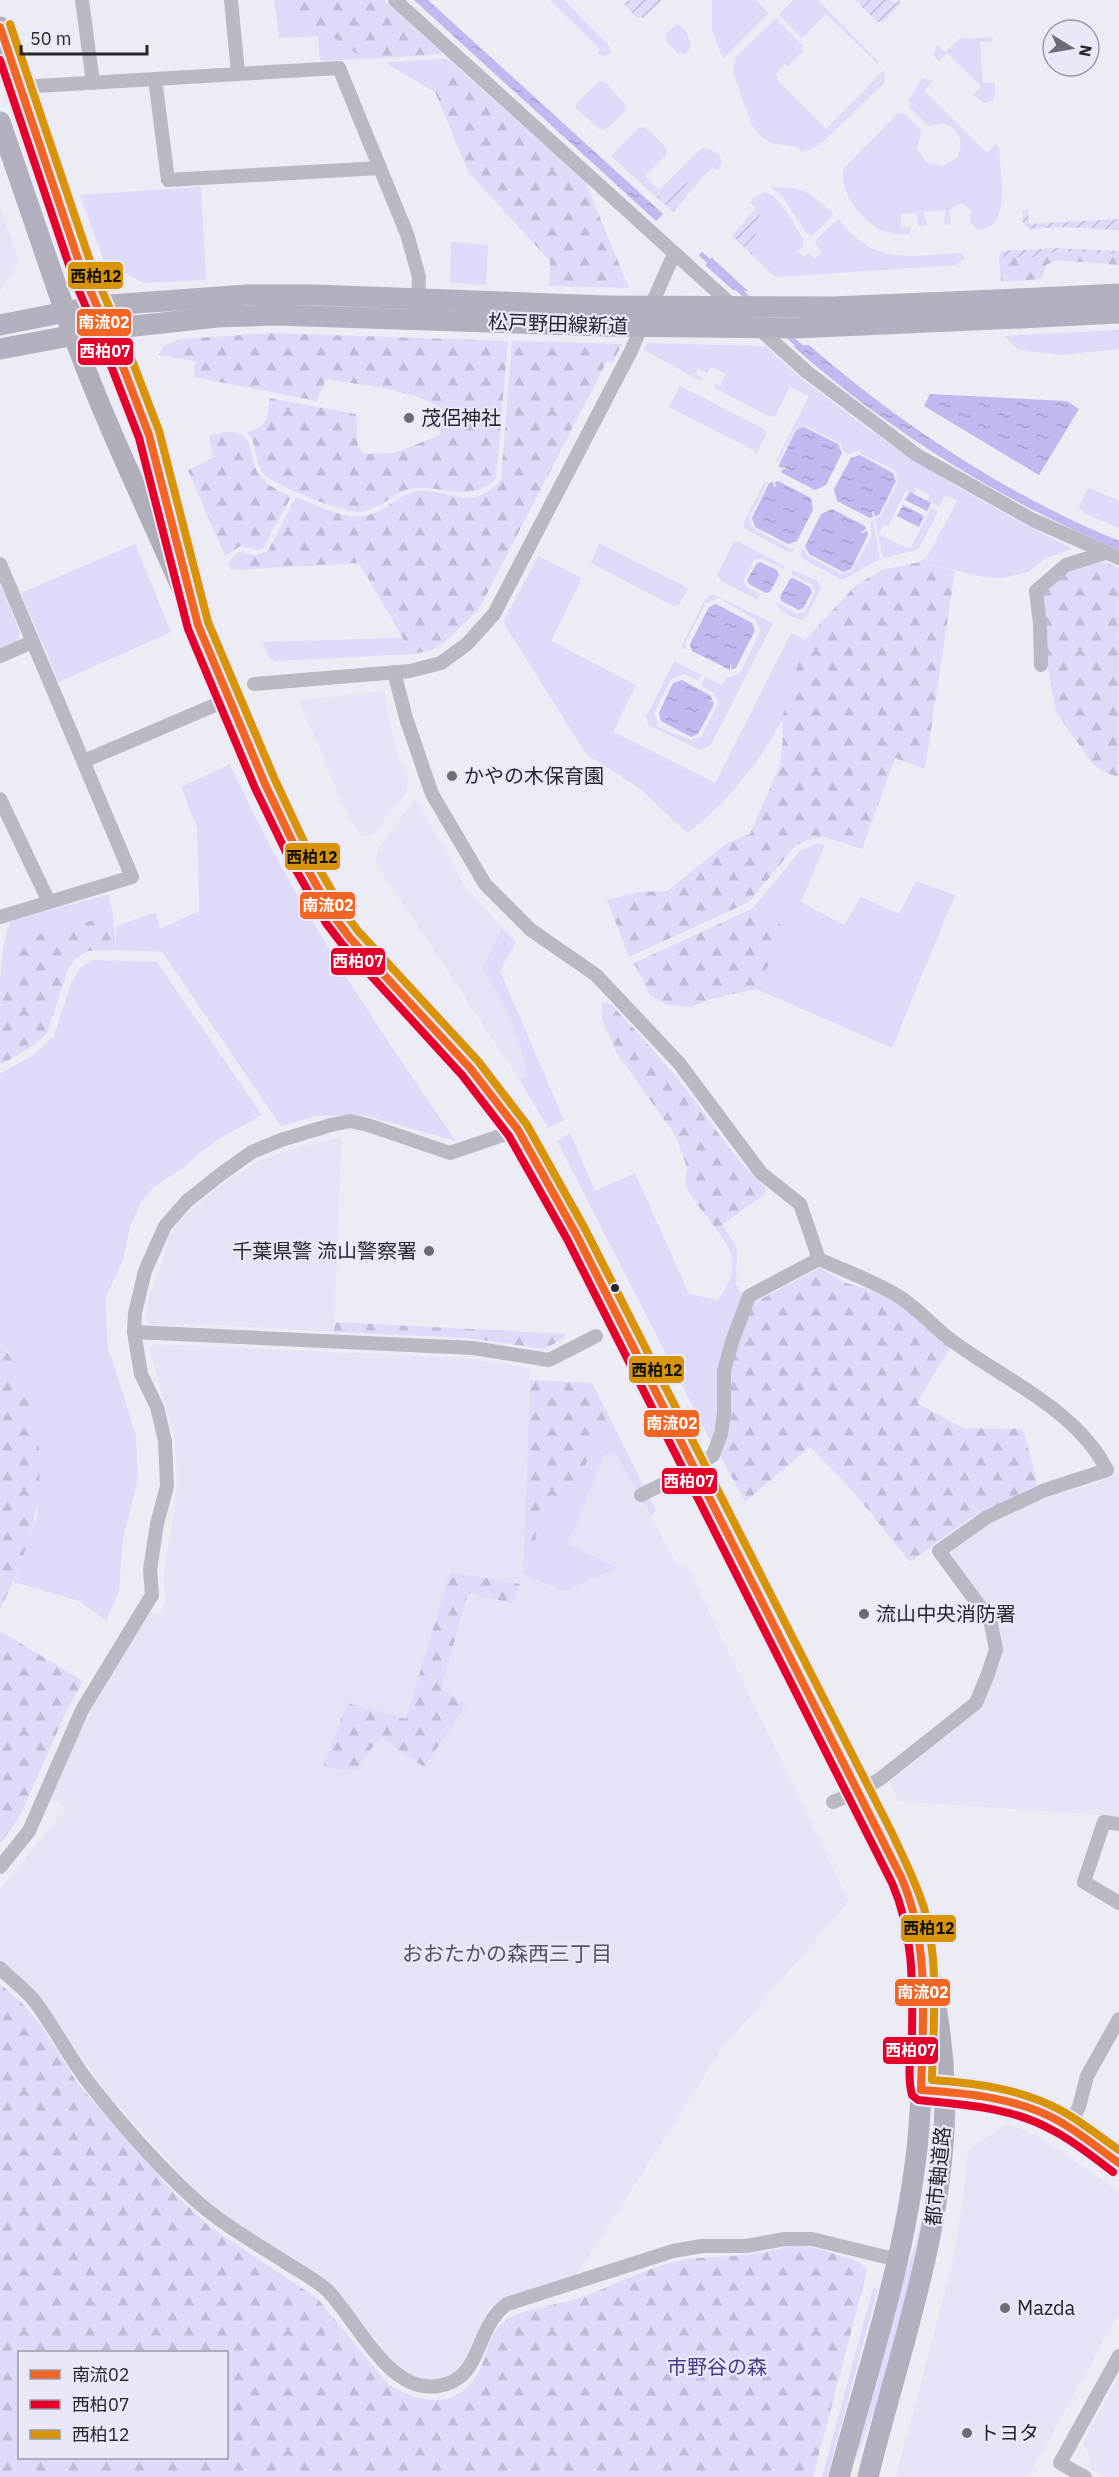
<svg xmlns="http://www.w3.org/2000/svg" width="1119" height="2477" viewBox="0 0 1119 2477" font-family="'IBM Plex Sans','Noto Sans JP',sans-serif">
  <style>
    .built { fill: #e5e4f6 }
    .green { fill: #dddbf9 }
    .forest { fill: url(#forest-firs); fill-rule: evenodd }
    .garden { fill: url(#garden-furrows) }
    .water { fill: url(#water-ripples) }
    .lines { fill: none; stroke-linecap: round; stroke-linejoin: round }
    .stream { stroke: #beb9ef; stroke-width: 5 }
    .street { stroke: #b9b8c3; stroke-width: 14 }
    .secondary { stroke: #afaeba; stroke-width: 20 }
    .primary { stroke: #b2b0be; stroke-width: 21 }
    .primary-bridge { stroke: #b2b0be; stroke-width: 21 }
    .bus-1-casing { stroke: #e9e8f9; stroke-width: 12 }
    .bus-2-casing { stroke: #e9e8f9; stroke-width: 12 }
    .bus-3-casing { stroke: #e9e8f9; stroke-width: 12 }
    .bus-1 { stroke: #f26522; stroke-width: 8 }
    .bus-2 { stroke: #e4002b; stroke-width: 8 }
    .bus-3 { stroke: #d89307; stroke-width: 8 }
    .poi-dot { fill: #6d6c73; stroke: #e9e8f9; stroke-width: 2 }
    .bus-dot { fill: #28272d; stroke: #e9e8f9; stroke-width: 2 }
    .labels { text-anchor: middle; stroke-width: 4.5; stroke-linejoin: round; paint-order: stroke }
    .street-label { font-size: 20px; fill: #28272d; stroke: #e9e8f9 }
    .poi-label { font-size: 20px; fill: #28272d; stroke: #e9e8f9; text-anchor: start }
    .park-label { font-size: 20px; fill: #49388c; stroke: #e9e8f9 }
    .neighbourhood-label { font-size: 21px; fill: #555462; stroke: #e9e8f9 }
    .line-badge { stroke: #e9e8f9; stroke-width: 2 }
    .badge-label { font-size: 16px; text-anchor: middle; font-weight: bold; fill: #fff }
    .pale-badge-label { font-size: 16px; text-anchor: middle; font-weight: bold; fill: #111 }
  </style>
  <defs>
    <pattern id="forest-firs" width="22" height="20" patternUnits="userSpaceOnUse" patternTransform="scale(1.5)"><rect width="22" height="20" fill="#dddbf9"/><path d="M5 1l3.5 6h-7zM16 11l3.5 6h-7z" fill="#bebcd6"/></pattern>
    <pattern id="garden-furrows" width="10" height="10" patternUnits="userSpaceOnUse" patternTransform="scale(1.5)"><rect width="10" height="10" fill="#dddbf9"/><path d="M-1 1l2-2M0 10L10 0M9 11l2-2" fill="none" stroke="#bebcd6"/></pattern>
    <pattern id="water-ripples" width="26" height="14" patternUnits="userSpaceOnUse" patternTransform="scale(1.5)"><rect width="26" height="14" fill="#beb9ef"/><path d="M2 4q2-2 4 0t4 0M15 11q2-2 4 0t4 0" fill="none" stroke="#a39fcd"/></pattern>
  </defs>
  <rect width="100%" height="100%" fill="#ececf5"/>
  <g class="built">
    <path d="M0,208L19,260L0,293Z"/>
    <path d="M384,691L395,746L408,783L406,793L372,835L363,837L348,816L299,701Z"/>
    <path d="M415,799L436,833L462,882L502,928L483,968L513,1023L528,1075L520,1081L375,861L379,847Z"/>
    <path d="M342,1137L334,1332L186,1323L183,1326L152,1325L145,1318L150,1293L158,1275L170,1235L179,1221L219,1187L258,1161L296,1148Z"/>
    <path d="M155,1344L466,1358L530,1368L523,1574L616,1568L567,1544L604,1455L617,1456L676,1563L687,1566L849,1901L721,2050L576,2276L495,2304L488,2310L483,2319L469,2357L456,2372L447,2378L426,2381L400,2370L328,2282L224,2215L202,2197L110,2097L40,1999L0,1961V1889L68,1806L54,1802L51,1796L77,1737L97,1699L150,1612L161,1614L166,1602L163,1579L177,1487L176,1458L174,1434L149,1349Z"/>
    <path d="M1119,1474V1816L898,1801L890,1782L983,1705L1002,1651L952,1558L953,1547L994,1520L1053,1495L1085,1487Z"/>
    <path d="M1007,2124L1038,2136L1119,2191V2313L1028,2477H896L951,2269L964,2191L968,2150Z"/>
    <path d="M1119,2376V2477H1105L1087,2467L1091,2457L1082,2443Z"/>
  </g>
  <g class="green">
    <path d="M274,0H285L287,5L364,59L320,61L318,36L279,38Z"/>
    <path d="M550,0H564L610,47V53L602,57L597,53L600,49Z"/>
    <path d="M712,0H756L769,13L725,57H722L712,30Z"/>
    <path d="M793,0H818L879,62L878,64L826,14L802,38L779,15Z"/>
    <path d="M776,18L803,46L801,48L804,50L788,66L785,64L775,74L778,78L777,80L826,129L885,69L884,83L824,141L814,148L802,152L797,147L771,143L758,134L751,123L733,71L736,57Z"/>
    <path d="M677,24C687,27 688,37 691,47L686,54L677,53L666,40V33Z"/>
    <path d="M993,37V41L980,42L983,83H995V96L992,101L985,103L973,95L981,86L947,53L939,61L933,55L937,45L945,52L959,39Z"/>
    <path d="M448,59L458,68L446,66L441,71L435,92L384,62Z"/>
    <path d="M922,78L933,81L924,90L987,153L996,144L999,148C1000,172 1014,228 977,230L973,224H970L971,211L965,205L959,204L949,211L951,224L943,225L946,210L923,212L928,225L918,226L917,213L901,214V227H910V234C900,234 890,234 881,230C861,220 837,190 844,168L898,113L905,114L922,131L917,148L926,162L942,166L957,158C965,142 959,129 944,123L928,126L909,107V100Z"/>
    <path d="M600,81L606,83L627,106L625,111L605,130L599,129L576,108V104Z"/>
    <path d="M640,127L646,128L667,148L666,155L645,176L659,190L702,148C711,149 718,152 722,161L718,171L713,167L706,174L657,198L611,156Z"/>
    <path d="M201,187L206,280L143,283L104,261L80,195Z"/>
    <path d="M771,187C803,187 812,192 834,215L813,235L807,234L782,196Z"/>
    <path d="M765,192C780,195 795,226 803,239V246L798,251L804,257L808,253L815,259L822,251L815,244L817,239L838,219C849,230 859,243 873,249C899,261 934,254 961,253L965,258L956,265L775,277L752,255L759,212L750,202L756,196Z"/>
    <path d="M451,242L488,245L486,285L450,283Z"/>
    <path d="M1119,330V349L1062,355L1018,350L1004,336Z"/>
    <path d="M647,343L766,346C789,370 816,390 843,410C915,465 992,509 1073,549L1046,558L1028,572L1003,578L983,577L920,562L927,557L957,501L945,495L940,507L928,501L930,495L916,488L913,494L906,491L888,526L883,524L879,535L910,549L931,508L938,512L918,550L883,558L875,518L880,517L898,482L895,470L861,454L860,450L848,454L844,452L841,444L806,426L795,429L777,464L776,460L809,396L790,387L776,415L770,417L713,387L715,384L720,386L726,374L711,367L707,373L698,368L695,374L702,378L701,381L644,350Z"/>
    <path d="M680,386L764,429L766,435L756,454L753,450L669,407Z"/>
    <path d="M768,482L749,518L753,528L786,546L788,549L795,547L792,552H788L744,528V522L764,483Z"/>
    <path d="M1088,487L1119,501V528L1084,513L1079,507Z"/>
    <path d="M873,519L880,559L844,579H840L800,557L803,547L806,555L842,574L852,571L872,535L870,523Z"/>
    <path d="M738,541L784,566V569L761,558L754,560L744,580L746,587L760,594L758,600L721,581L717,575L733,543Z"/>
    <path d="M599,543L688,588L679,605L673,606L591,563Z"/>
    <path d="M135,544L171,632L59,682L21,593Z"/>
    <path d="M538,556L582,578L551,641L636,685L613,732L715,783L791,633L805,640C798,664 793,697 782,720C760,762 725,805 687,833L639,788L586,754L503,622Z"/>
    <path d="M793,570L817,581L821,589L806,617L802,620C793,618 779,612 776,602L798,614L805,612L815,592L813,585L791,574Z"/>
    <path d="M0,584L20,633L17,641L0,648Z"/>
    <path d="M712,594L773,623L711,745L700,750L652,727L648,724L646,717L674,661L701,675L698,681L684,674L671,679L654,713L658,724L657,727L691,740L701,737L718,704L715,693L701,686L705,677L722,685L726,678L740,674L760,631L756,620L719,598L706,603L685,643L687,650L681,647L705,599Z"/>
    <path d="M402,638L412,654L276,661L268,657L263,642Z"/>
    <path d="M230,764C291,899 372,1020 456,1141L363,1115L316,1116L281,1126L162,952L116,950V926L156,912L160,929L199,911L197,827L181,787Z"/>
    <path d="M816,844L825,845L801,902L844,925L861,897L899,914L916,881L955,895L892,1048L756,989L787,929L753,908L800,851Z"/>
    <path d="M109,894L113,915L38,934L9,985L0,1008C0,979 0,945 11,921Z"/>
    <path d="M502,928L516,942L500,971L564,1120L548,1128L520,1081L528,1075L513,1023L483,968Z"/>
    <path d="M93,960L157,962L262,1115L215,1141L180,1170L155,1186L141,1202L130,1227L123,1260L106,1297L107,1345L136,1435L138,1479L123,1538L119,1591L106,1621L79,1601L14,1582L38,1513L9,1352L0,1345V1074L35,1054L54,1036L72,981L82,966Z"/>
    <path d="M570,1133L595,1191L635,1173L689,1294L718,1300C738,1272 737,1255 716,1229L722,1224L737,1248L736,1284L744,1299L712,1444L557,1141Z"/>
    <path d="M608,1414L656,1511L651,1516L617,1456L604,1455L568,1544L617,1568L564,1591L523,1574C534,1553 535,1528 546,1509C552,1498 563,1496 570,1488C588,1468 596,1437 608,1414Z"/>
    <path d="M923,2213L917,2256L881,2392L857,2457L854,2456L897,2294L916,2243Z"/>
    <path d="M873,2288L878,2289L827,2477H822Z"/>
  </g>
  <g class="forest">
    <path d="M285,0H384L443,54L364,59L287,5Z"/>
    <path d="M446,66L458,68L585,181L629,288L549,286L550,261L469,173L435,92L441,71Z"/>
    <path d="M1056,251L1119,254V265L1057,260L1046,265L1042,279L1001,282L999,257H1043Z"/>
    <path d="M271,333L508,341L496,479C473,502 446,487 418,488C396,488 382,510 360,512C345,514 273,485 263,473C253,461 259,443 246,432C269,427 266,419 270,398L356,414L358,448L366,454L394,453L440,435L443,409C408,388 365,386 326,379L317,401L193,377L196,361L159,355L163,346L180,339Z"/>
    <path d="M512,341L622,344L612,364L607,361L479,609L442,645L432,650L412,654L359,563L231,570L228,562L239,552L256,555L268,551L296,497C320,507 354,525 379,511C392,504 405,492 420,491C453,490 473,513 501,479Z"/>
    <path d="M225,432C259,432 246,455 259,475C265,485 281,491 291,497L263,548L257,550L240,546L225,556L188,470L213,458L209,436Z"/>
    <path d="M920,562L955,571L925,769L895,758L862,849L824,837L807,840L795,846L749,902L629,957L607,900L638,892L667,891L727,843L750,834L780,765L783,736L782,718L805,640L854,587L881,570Z"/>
    <path d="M1104,562L1119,568L1118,777L1102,771L1092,763L1056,712L1044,645L1042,594C1066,572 1070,564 1104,562Z"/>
    <path d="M753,908L788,929L756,989L711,999L691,1007L666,1005L650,995L634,963Z"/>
    <path d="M113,915L116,950L88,951L75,959L68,969L47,1033L34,1045L0,1065V1008L23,944L38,934Z"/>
    <path d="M602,1002L611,1004C639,1035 668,1065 693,1098C716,1129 735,1161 765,1187V1194L716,1229L693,1199L685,1185L687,1167L675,1135L616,1052L602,1020Z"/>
    <path d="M820,1268L843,1282L880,1293L898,1302L951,1346L917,1403L963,1428L1023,1429L1038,1485L972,1517L910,1562L853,1491L810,1447L745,1502L719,1453L727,1373L748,1306Z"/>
    <path d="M335,1322L566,1334L563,1339L544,1349L468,1338L334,1332Z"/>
    <path d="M0,1345C12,1355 16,1370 23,1384C56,1462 37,1537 0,1609Z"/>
    <path d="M530,1380L592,1383L608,1414C596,1437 588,1468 570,1488C563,1496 552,1498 546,1509C536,1528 534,1553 523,1574Z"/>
    <path d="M450,1572L520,1584L511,1603L468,1593L441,1689L466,1705L424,1767L380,1737L355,1771L323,1767L347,1703L406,1719Z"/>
    <path d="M0,1631L83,1681L65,1714L20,1816L0,1844Z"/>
    <path d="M0,1984L22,2003L42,2027L78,2084L175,2194L210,2227L317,2298L388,2384C405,2395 429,2404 449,2398C491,2385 480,2337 506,2320C520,2310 560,2304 580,2298C610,2287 638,2272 669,2263C698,2255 729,2258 759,2253C774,2251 788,2244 803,2246C822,2248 842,2257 860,2262L867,2271L813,2477H0ZM20,2352H226V2458H20Z"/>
  </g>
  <g class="garden">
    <path d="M629,0H662L643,18L636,17L624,4Z"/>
    <path d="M855,0H891L895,4L899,0L901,3L883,22H877Z"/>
    <path d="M706,174L673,212L657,198V197Z"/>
    <path d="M756,208L760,212L752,255L732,236Z"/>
    <path d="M1022,210H1028L1029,224L1119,219V230L1063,227L1029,229L1023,223Z"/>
    <path d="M1056,248L1119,251V254L1056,251L1043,257H999L1001,251Z"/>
  </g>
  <g class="water">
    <path d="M414,0H428L663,214L656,221Z"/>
    <path d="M712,258L748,291L733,290L705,265Z"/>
    <path d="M809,345C901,425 1005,494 1119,541V550C1002,501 888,431 793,346Z"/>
    <path d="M930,394L1067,401L1079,409L1039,475L924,406Z"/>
    <path d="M804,427L838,444L842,453L826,485L815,490L782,473L781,470L785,469V467L780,468L779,465L796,430Z"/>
    <path d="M860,455L893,473L896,481L879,515L875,516L873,511L872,512L873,517L870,518L837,501L834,489L851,458Z"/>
    <path d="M778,481L811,498L813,510L797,541L788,544L755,527L752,518L769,483L773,482L774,487H776L775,482Z"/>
    <path d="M910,492L931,503L927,511L905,500Z"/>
    <path d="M903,505L924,516L919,527L897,516Z"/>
    <path d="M832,509L865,526L866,529L861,531L862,533L867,531L868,535L851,569L843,572L809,554L805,546L821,514Z"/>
    <path d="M760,562L777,570L779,575L770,592L766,593L749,584L747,580L757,563Z"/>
    <path d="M793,578L810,587L812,592L803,608L799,610L781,601L780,597L790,579Z"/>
    <path d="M716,604L752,623L755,630L736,668L732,669L730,663V670L692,651L690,644L709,607Z"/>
    <path d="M682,680L711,696L712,700L708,702L713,701L714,704L698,734L691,737L661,721L659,713L673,683Z"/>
  </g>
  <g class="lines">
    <g class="stream">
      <path d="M702,255L713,265"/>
      <path d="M735,286L750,300"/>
      <path d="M787,335L803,349"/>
    </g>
    <g class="street">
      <path d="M82,0L93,83"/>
      <path d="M231,0L238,73"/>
      <path d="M395,0L734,307"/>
      <path d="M155,79L168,180L380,168"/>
      <path d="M20,87L339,68L407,234L419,277L418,300"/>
      <path d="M757,327L807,372L917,455L1033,520L1119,558"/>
      <path d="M0,564L132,877L0,917"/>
      <path d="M0,656L32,642"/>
      <path d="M1041,665L1040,624L1036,591L1066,565L1105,553"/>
      <path d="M394,672L406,718L432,794L485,884L531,930L596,975L679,1063L761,1173L800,1204L819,1259C845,1271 874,1281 898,1296C916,1307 931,1324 947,1337C1000,1378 1076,1408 1107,1470L1045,1490L987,1517L939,1551L990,1620L996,1649L988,1674L976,1703L880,1779L859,1791L833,1802"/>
      <path d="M254,684L410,671L441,663L467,644L494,614L631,351L674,254"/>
      <path d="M84,761L229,699"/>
      <path d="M0,799L49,902"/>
      <path d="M134,1332L473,1348L549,1360L596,1336"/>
      <path d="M641,1495L695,1468L713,1455L721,1434L724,1413V1371L732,1342L749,1296L819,1259"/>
      <path d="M1119,1824L1104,1822L1084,1882L1119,1903"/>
      <path d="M0,1867L29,1831L82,1710L152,1595L150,1570L157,1524L167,1486L165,1441L157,1407L141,1374L134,1332L135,1313L145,1271L165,1226L187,1201L221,1174L252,1152L281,1140L331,1125L350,1121L368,1125L450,1153L518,1130"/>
      <path d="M0,1968C12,1980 26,1990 36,2003C54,2027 68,2055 86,2079C115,2117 157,2165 192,2197C220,2223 254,2242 285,2262C299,2271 315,2279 327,2290C357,2320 388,2394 438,2386C484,2379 473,2329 507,2304L673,2251L702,2246H746L785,2239H812L898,2260"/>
      <path d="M1068,2127L1079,2107L1087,2076L1119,2019"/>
      <path d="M1085,2477L1060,2463L1119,2356"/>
    </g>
    <g class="secondary">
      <path d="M107,329L149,435L186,574"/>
      <path d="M73,335C109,434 156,527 197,624C243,730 281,844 350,938L470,1068L518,1130L576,1234L882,1836C920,1923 942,1996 945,2091"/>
      <path d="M921,1975V2090C965,2092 1009,2097 1049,2116C1074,2128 1096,2147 1119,2163"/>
    </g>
    <g class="primary">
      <path d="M0,27L79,264L102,318"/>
      <path d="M0,122L69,323"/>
      <path d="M1018,299L1119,294"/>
      <path d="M1020,318L1119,313"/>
      <path d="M0,325L96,306L246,295H316L606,306"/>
      <path d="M0,349L107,329L217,317L276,315L607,326"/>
      <path d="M839,2477C873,2350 918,2222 921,2090"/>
      <path d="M868,2477C900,2347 946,2227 945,2091"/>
    </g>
    <g class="primary-bridge">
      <path d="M606,306L832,307L1018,299"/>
      <path d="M607,326L795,328L1020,318"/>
    </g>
    <defs>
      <path id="bus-1" d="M0,27L83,274L120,359L149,435L198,625L265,784L296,849L335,918L350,938L470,1068L518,1130L576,1234L902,1879C930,1945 923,2019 921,2090C968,2093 1016,2098 1057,2120C1079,2132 1099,2149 1119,2163"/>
      <path id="bus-2" d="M0,60L73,277L110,363L139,438L188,629L255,788L287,854L326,923L342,944L462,1075L509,1136L567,1239L892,1883C913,1931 913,1982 912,2034C911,2053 907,2076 912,2095L918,2100C964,2105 1011,2107 1052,2130C1074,2141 1093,2157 1113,2172"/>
      <path id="bus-3" d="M10,24L93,270L130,355L159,431L208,622L275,780L305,844L344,912L358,931L478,1061L527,1125L585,1229L891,1831C903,1857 916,1882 924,1908C940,1963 933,2024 932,2080C976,2083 1022,2089 1062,2111C1082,2122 1100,2137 1119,2150"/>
    </defs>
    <use href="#bus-1" class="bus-1-casing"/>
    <use href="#bus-2" class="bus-2-casing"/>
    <use href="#bus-3" class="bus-3-casing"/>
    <use href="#bus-1" class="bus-1"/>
    <use href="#bus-2" class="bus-2"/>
    <use href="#bus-3" class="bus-3"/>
  </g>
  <g class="poi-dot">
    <circle cx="409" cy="418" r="6"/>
    <circle cx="452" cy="776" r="6"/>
    <circle cx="429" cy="1251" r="6"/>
    <circle cx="864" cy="1614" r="6"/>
    <circle cx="1005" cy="2308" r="6"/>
    <circle cx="967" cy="2433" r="6"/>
  </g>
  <circle class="bus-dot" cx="615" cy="1288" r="5"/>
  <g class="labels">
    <g class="street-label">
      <text transform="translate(558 324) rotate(2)" y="7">松戸野田線新道</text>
      <text transform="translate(938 2176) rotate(-84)" y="7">都市軸道路</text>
    </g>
    <g class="poi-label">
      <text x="421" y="425">茂侶神社</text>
      <text x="464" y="783">かやの木保育園</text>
      <text x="417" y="1258" text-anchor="end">千葉県警 流山警察署</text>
      <text x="876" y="1621">流山中央消防署</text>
      <text x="1017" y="2315">Mazda</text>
      <text x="979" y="2440">トヨタ</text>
    </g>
    <g class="park-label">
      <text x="717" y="2374">市野谷の森</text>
    </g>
    <g class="neighbourhood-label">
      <text x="507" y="1961">おおたかの森西三丁目</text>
    </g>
  </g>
  <g class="line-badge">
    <rect x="67" y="261" width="57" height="29" rx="6" fill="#d89307"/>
    <rect x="76" y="308" width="56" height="29" rx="6" fill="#f26522"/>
    <rect x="77" y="337" width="57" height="29" rx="6" fill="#e4002b"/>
    <rect x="284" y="842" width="57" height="29" rx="6" fill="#d89307"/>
    <rect x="299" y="891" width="57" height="29" rx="6" fill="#f26522"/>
    <rect x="330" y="947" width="56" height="29" rx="6" fill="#e4002b"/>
    <rect x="628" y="1355" width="57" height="29" rx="6" fill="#d89307"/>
    <rect x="643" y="1409" width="57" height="29" rx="6" fill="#f26522"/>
    <rect x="661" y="1467" width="57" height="28" rx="6" fill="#e4002b"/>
    <rect x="900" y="1914" width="57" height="29" rx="6" fill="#d89307"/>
    <rect x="894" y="1978" width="57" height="29" rx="6" fill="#f26522"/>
    <rect x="882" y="2036" width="57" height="29" rx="6" fill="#e4002b"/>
  </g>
  <g class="badge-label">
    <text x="104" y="328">南流02</text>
    <text x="105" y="357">西柏07</text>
    <text x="328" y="911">南流02</text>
    <text x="358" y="967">西柏07</text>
    <text x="672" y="1429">南流02</text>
    <text x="689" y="1487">西柏07</text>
    <text x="923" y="1998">南流02</text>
    <text x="911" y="2056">西柏07</text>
  </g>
  <g class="pale-badge-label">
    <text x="96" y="282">西柏12</text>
    <text x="312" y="863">西柏12</text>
    <text x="657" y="1376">西柏12</text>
    <text x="929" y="1934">西柏12</text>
  </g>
  <rect x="18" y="2351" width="210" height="108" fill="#e9e8f9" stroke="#9c9ba7" stroke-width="1.5"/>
  <rect x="30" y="2370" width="30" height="9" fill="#f26522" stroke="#9c9ba7" stroke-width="1.5"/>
  <text x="72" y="2381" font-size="18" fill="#28272d">南流02</text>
  <rect x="30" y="2400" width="30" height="9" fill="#e4002b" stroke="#9c9ba7" stroke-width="1.5"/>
  <text x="72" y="2411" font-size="18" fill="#28272d">西柏07</text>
  <rect x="30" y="2430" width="30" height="9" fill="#d89307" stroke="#9c9ba7" stroke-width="1.5"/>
  <text x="72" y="2441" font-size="18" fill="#28272d">西柏12</text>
  <g transform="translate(1071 48) rotate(101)"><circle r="28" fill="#e9e8f9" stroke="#9c9ba7" stroke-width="1.5"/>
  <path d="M0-4.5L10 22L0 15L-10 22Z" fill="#6d6c73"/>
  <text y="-9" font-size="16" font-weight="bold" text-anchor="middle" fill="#28272d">N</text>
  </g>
  <path d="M21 45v9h126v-9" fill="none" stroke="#28272d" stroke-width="3"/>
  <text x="30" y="45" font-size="18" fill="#28272d" stroke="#e9e8f9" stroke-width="4.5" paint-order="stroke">50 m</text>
</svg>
